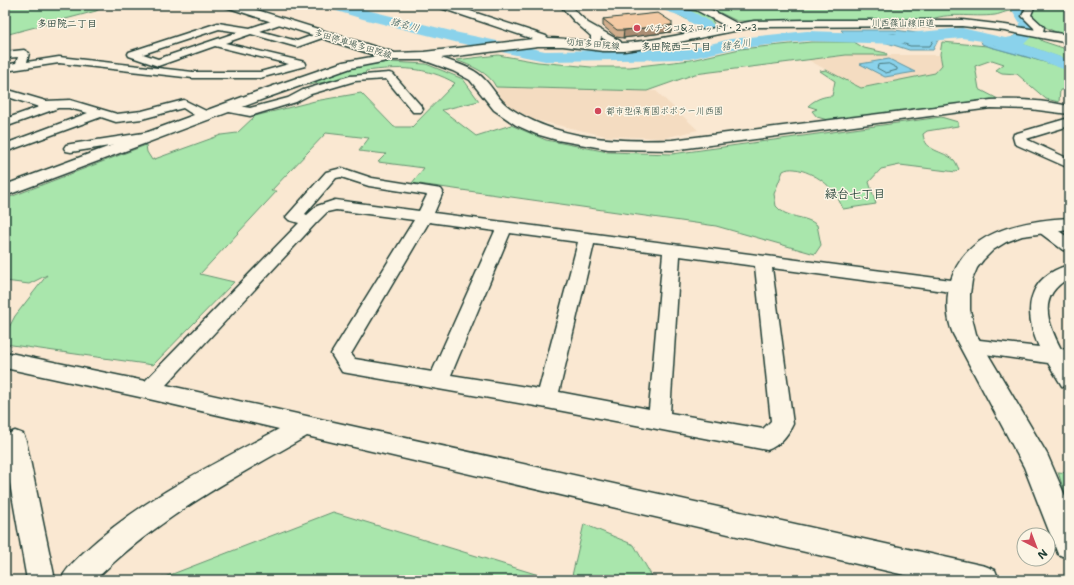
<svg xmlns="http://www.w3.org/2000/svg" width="1074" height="585" viewBox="0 0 1074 585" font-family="'Shantell Sans','Klee One',sans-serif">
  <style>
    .built { fill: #f4dcc1 }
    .green { fill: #a9e6ac; stroke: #649270 }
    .water { fill: #8ad2eb; stroke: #5f96a2 }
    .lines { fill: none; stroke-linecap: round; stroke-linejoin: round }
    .shore { stroke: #4a797d; stroke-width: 1 }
    .river { fill: #8ad2eb; fill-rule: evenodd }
    .street-casing { stroke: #1f3d34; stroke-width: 3 }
    .secondary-casing { stroke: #1f3d34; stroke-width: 3 }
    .street { fill: #fcf5e5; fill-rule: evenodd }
    .secondary { fill: #fcf5e5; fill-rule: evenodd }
    .wall { fill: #d2ae8d; stroke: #1f3d34 }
    .shaded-wall { fill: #ab8d73; stroke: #1f3d34 }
    .building { fill: #f4caa4; stroke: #1f3d34 }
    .poi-dot { fill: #d1495b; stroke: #fcf5e5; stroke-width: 1.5 }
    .labels { text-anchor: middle; stroke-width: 3; stroke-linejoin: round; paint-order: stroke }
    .far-street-label { font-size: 9px; fill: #1f3d34; stroke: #fcf5e5 }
    .far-poi-label { font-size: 9px; fill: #1f3d34; stroke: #fcf5e5; text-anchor: start }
    .far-neighbourhood-label { font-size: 10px; font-weight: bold; fill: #1f3d34; stroke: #fcf5e5 }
    .far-water-label { font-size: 10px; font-style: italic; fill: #345b59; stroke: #fcf5e5 }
    .neighbourhood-label { font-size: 12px; font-weight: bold; fill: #1f3d34; stroke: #fcf5e5 }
  </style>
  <rect width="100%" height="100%" fill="#fae8d2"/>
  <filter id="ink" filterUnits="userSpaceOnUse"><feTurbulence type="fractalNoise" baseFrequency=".025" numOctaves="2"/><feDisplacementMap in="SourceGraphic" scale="8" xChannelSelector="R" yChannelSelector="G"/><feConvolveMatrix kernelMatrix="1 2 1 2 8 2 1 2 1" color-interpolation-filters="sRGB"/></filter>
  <g filter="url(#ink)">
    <g class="built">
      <path d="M846,55H940L942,65L935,73L861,88L808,60Z"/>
      <path d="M496,87L656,91L698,130L664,138L606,136L535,120L502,103Z"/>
    </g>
    <g class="green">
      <path d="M5,5H99L103,7L96,11L5,35Z"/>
      <path d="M658,5C667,5 678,3 686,5C696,7 713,18 716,27L704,29L668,9Z"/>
      <path d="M704,5H1069V36C1047,31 1035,20 1016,12C1008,9 1002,14 995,15C972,18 948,11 927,21H737Z"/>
      <path d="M1018,34L1035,35L1042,41L1069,50V61L1030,48L1009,39Z"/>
      <path d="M811,42H854L864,48L886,53L887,55H846L695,74L647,91L496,87C489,72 471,66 456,60L498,55L538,62L591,67H630L691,60L740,49Z"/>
      <path d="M942,42L987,46L1069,69V90H1060L1059,102L1046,99L1017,74L1002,73L996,70L1004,64L992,60L975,66L979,89L998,99L831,121L817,117L812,111L817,109L808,106C814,100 823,96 832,96L835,81L820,71L826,70L861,88L935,73L942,65L940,54Z"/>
      <path d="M389,62L426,64L463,79L479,101L442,110L476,136L511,125L546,140L608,152L672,154L941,117L958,122V126L927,131L923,134C925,152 942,150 954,160C956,162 957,166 959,169L956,172L900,165L881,169L869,182L876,204L843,209C840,202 837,196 832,190C824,179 796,163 783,171L774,194L776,206C786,219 805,215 817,225L821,245L815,254L716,226L412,183L424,168L378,162L386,154L359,151L369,138L326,133L271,191H277L200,274L234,282L153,365L5,344V335L15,316L47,275L29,284L5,281V199L146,145L147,152L152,160L221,135L237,133L255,116L315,101L361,93L394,127H412L455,83C426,66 398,67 366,71L365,74L309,85L306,83L360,66Z"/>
      <path d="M1058,472L1069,473V506Z"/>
      <path d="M333,512L555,580H157Z"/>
      <path d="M584,524L634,545L654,580H571Z"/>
    </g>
    <g class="water">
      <path d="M841,30H894L925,34L934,32L945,36L938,40L933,50H909L881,41H851Z"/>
      <path d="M985,35C1013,39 1040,51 1067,60L1069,62V67L1038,60L987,46L982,44L980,38Z"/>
      <path d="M889,59L915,72L885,77L860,64Z"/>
    </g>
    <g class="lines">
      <g class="shore">
        <path d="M894,34L921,38L932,36L934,39L930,46H910L886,37L887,35Z"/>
        <path d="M994,40L1013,46L1014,48L1012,49L993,44L992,42Z"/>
        <path d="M889,64L897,68V70L886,73L877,68L878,65Z"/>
      </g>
      <g class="river">
        <path d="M325,5H347L459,33L545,51L689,49L731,39L807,31L898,34L962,28L1005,38L1012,37L1019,32L1020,23L1012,10V5H1026V10L1036,23L1034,34L1024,44L1069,60V71L1015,52L982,41L962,38L898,44L807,41L732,49L689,59L545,61L459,43L363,19L327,8Z"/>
        <path d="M655,5C683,5 690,9 713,24L716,27L713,30C701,33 692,22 682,17C674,13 665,11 657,8Z"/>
      </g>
      <defs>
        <g id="street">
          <path d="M560,5H569L588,23L620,41L624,47L622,49H616L613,45L601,37L599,48H593L591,46V36L574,21Z"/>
          <path d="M1027,5H1035L1031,15L1044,27L1042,36H1036L1034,28L1022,16Z"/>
          <path d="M280,18L283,19L285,21L283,23L260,31L297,41L322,32L327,35L325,37L297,47L251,34L225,43L305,62L306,64L305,66L260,78H193L59,63L5,71V65L16,63L18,57L5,58V52L24,50L29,53L27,62L59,57L193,72H260L289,64L215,46L158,66L129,56L128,54L129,52L218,23L250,28ZM219,29L238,32L158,59L143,54Z"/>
          <path d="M389,73L393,74L421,106L423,109L421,112H413L386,79L355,81L311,94L296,102L250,116L224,111L222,108L224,105L228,104L250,108L288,98L303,90L350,76Z"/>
          <path d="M5,89L46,101L70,100L117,114L142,111L184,100L210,113L212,116L210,119C201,121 191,113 183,108L142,119L116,122L101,117L5,152V144L88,113L69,108H58L5,127V119L39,107L5,96Z"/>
          <path d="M1069,118V126L1026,139L1069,159V168L1015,144L1013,137L1014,134Z"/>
          <path d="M150,132L155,133L156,136L155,139L71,152L66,151L64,148L66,145L71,144Z"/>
          <path d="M342,168L372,178L441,189L443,192L434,213L959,281L965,283L968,287L965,291L959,293L772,268L793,424C788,435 779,446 767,450L547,408L342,372L331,354L414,220L336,210L327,212L316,223L166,385L985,566L995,570L999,580H926L307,436C233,478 156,519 95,580H61C66,568 75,561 84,552C140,500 212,465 279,429L149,399L5,368V352L145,381L299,223L289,220L286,217L326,172ZM341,177L369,186L427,195L419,211L335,200L317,206L307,215L305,214L336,178ZM429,222L495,231L432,372L355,359L351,354ZM510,233L578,242L539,389L451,375ZM594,244L663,253L649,409L559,392ZM680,256L755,266L771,421L763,429L670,413Z"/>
          <path d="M1041,221L1047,223L1069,238V251L1063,250L1035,229L1033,226L1035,223Z"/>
          <path d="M1069,265V278C1037,296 1047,322 1061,349L1069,350V388L1062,386L1048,363L964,351L961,346L964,341L971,339L1039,347C1023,312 1026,277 1069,265Z"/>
          <path d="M15,431L23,434L26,441L55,580H27L5,455V435Z"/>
        </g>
        <g id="secondary">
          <path d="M225,5H241L395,53L424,52L533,39L438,7L437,5H452L546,36L548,38C573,38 599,45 625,43C659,40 692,32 726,26L696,10L675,8L670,5H702L738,24L754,21L805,20H962L1005,25L1069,35V43L1005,31L962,26L754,27L654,47L624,51H603L563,46H538L441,58C455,63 473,67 484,79C493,88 499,101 510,108C557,140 617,142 672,140L991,100C1017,99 1043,100 1069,106V114L1030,109L991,108L672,150L608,149L557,140L536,134L516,125L494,110L470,80L453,71L423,60H392L351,68L266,98L5,196V185L256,92L343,62L377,56L226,7Z"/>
          <path d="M1069,218V230L1022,236L1006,242L993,250L983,260L977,268L972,280L970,294V310L976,334L1047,454L1069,505V559L1058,554L1024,467L953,334C947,320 946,302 949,288C961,231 1020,221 1069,218Z"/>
        </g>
      </defs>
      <use href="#street" class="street-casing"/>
      <use href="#secondary" class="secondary-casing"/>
      <use href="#street" class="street"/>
      <use href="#secondary" class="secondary"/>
    </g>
    <path class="wall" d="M603,19L672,25L671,32L623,38L616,37L603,26Z"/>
    <path class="shaded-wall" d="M672,25L671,32L623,38L624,30Z"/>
    <path class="building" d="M658,13L672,22V25L624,30H617L603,19Z"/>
  </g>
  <g class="poi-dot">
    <circle cx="637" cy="28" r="4"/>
    <circle cx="598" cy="111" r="4"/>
  </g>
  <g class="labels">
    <g class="far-street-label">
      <text x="903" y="26">川西篠山線旧道</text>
      <text transform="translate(353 44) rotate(17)" y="3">多田停車場多田院線</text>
      <text transform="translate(593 44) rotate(5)" y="3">切畑多田院線</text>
    </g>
    <g class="far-poi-label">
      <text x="645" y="31">パチンコ&amp;スロット1・2・3</text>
      <text x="606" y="114">都市型保育園ポポラー川西園</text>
    </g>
    <g class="far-neighbourhood-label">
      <text x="67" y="27">多田院二丁目</text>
      <text x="676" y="50">多田院西二丁目</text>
    </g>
    <g class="far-water-label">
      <text transform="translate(405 24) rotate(15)" y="4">猪名川</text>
      <text transform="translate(736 44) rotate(-9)" y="4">猪名川</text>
    </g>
    <g class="neighbourhood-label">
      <text x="855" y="198">緑台七丁目</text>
    </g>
  </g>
  <rect width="1074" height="585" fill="none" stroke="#fcf5e5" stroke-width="20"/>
  <rect x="10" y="10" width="1054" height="565" fill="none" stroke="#1f3d34" stroke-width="1.5" filter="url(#ink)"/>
  <g transform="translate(1036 547) rotate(138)"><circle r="19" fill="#fcf5e5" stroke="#a4ab9e"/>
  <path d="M0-3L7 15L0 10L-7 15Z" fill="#d1495b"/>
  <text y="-6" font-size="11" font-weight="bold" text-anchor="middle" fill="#1f3d34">N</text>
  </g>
</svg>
